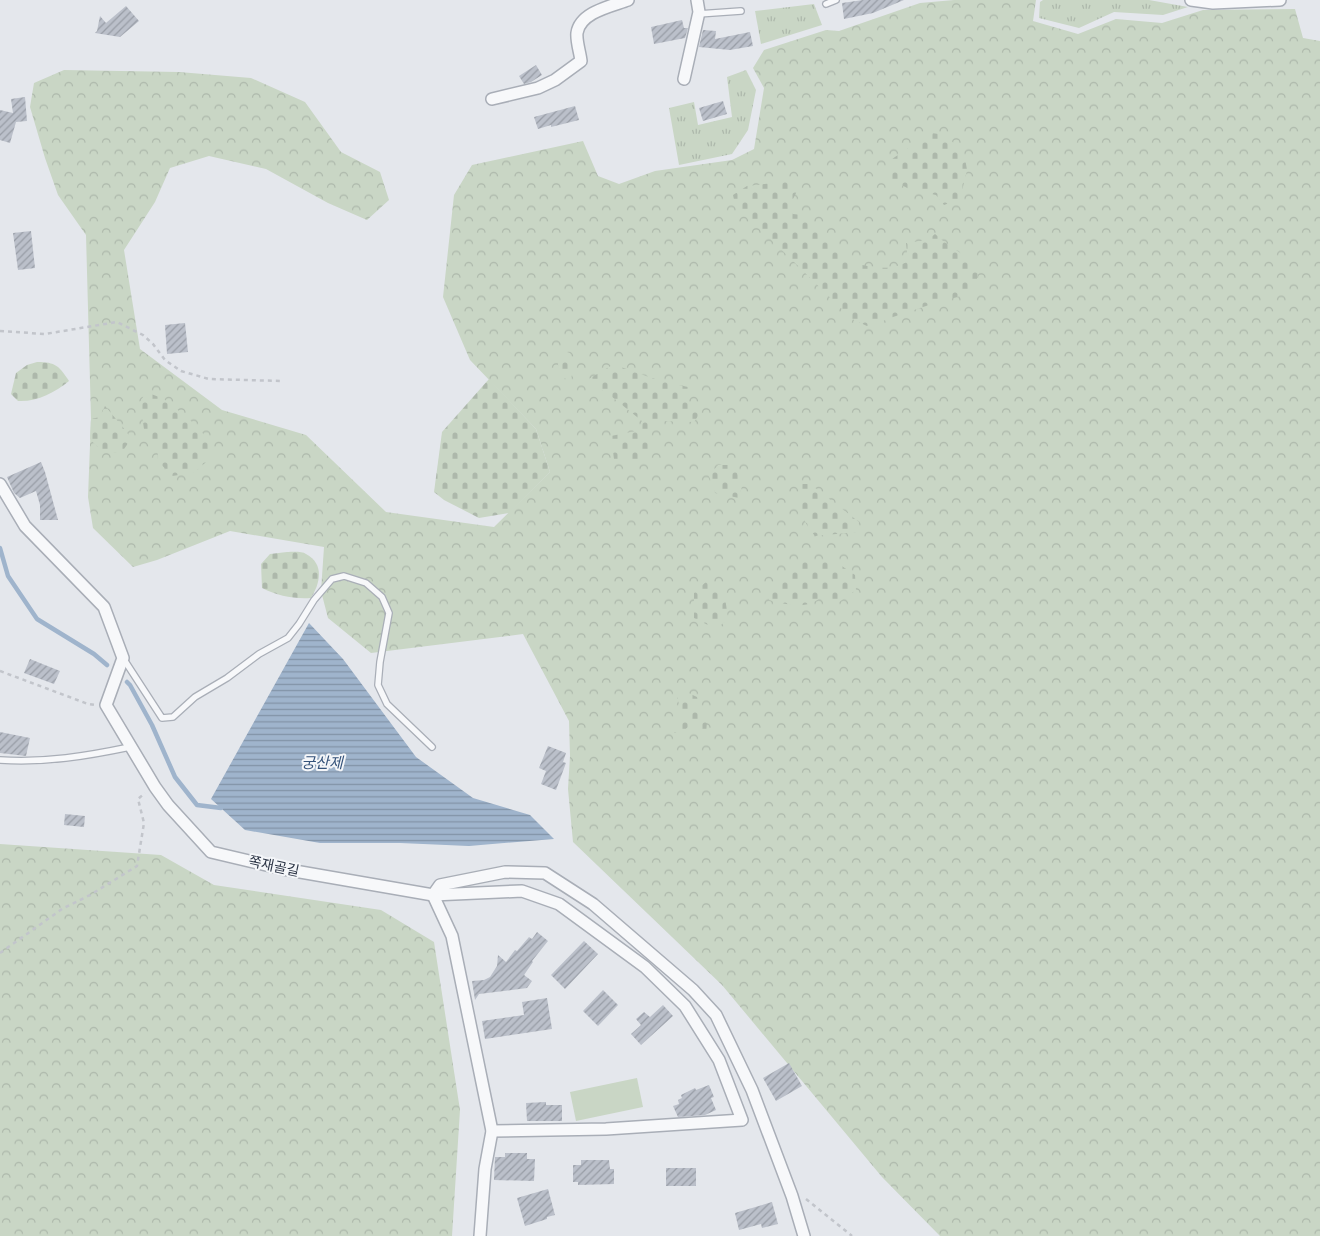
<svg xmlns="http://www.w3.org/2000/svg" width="1320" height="1236" viewBox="0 0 1320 1236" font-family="'Nunito Sans','Noto Sans KR',sans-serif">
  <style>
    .grass { fill: url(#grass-tufts) }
    .forest { fill: url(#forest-crowns) }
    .cemetery { fill: url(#cemetery-stones) }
    .pitch { fill: #c9d6c5 }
    .water { fill: url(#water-rules) }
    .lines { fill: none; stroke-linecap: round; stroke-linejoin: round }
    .stream { stroke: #9fb4cc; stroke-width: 4.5 }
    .building { fill: url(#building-hatch) }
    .lane-casing { stroke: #a9aeb7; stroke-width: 8 }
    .street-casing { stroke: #a9aeb7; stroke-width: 14 }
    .path { stroke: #c2c5cb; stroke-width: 2.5; stroke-dasharray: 4 4; stroke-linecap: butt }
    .lane { stroke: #f7f8fa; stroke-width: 5.5 }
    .street { stroke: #f7f8fa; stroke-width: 11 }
    .labels { text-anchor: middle; stroke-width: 4; stroke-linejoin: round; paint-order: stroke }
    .street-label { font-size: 14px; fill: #2b3445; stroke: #f4f6f9 }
    .water-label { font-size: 15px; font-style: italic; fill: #34527a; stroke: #f4f6f9 }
  </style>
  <defs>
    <pattern id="grass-tufts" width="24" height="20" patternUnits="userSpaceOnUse" patternTransform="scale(1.25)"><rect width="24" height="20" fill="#c9d6c5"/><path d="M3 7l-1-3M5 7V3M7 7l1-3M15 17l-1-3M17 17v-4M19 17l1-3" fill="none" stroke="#adb8ab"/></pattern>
    <pattern id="forest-crowns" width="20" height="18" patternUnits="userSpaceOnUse" patternTransform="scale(1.25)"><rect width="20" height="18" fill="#c9d6c5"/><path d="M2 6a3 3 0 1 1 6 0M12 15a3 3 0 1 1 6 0" fill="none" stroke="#adb8ab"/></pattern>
    <pattern id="cemetery-stones" width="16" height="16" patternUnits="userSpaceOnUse" patternTransform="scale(1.25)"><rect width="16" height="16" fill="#c9d6c5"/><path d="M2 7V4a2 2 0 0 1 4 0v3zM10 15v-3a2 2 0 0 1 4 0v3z" fill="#adb8ab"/></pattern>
    <pattern id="water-rules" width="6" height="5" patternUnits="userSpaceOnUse" patternTransform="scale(1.25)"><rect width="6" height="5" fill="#9fb4cc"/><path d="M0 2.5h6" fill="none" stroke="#8293a7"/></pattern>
    <pattern id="building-hatch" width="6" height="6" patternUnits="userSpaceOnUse" patternTransform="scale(1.25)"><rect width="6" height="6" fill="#bbc0ca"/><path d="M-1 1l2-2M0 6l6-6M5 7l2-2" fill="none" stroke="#989da6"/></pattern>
  </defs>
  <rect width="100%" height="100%" fill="#e4e7ec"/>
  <g class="grass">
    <path d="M1043,0H1149L1188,7L1163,15L1114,12L1079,28L1039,18L1040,2Z"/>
    <path d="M814,4L822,25L761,44L755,11Z"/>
    <path d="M746,70L756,90L748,130L732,154L679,165L669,108L694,102L698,125L732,117L727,77Z"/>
  </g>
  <g class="forest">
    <path d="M954,0H1036L1033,21L1078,34L1116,19L1162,23L1203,10L1295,9L1303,38L1320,41V1236H940L882,1177L722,985L573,842L568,789L570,756L569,721L523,634L371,653L328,618L321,591L324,547L230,531L157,560L133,567L93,528L88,497L91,419L86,235L58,195L45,158L30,107L34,83L64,70L179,72L251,78L305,102L341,152L380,172L389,200L367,220L328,203L266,169L209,156L170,168L155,202L124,250L140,349L222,410L306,435L386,512L494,527L550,472L536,429L470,360L443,297L454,195L472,165L583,141L598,176L619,184L655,171L732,160L754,149L764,88L753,68L764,50L826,30L839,31L920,3Z"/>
    <path d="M0,844L161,855L214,885L381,910L434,942L460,1110L452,1236H0Z"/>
  </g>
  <g class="cemetery">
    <path d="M931,133L947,135L965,158L967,170L960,199L944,205L936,195L909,189L887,177L892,159Z"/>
    <path d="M793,181L798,189L791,203L793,214L810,216L826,238L837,242L842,260C863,265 888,274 908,261L906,243L928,240L935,234C949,247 965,255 980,266L974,292L929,305L887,319L878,324L867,326L852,319L735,204L733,195L747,186Z"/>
    <path d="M561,350L570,353L573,367L571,380L560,377L558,364Z"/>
    <path d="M37,362C56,362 59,366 69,381C54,393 37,402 18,401L11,394L16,373L27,365Z"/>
    <path d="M614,364C638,374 662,382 688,387L689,405L700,413L694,422L662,421L650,434L649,456L636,463L614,459L611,436L641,430L642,421L606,392L594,387L589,379Z"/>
    <path d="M489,379L536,429L550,472L509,513L479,518L444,500L434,492L442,432Z"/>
    <path d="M146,392L164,399L189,419L213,444L211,458L193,473L172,476L158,461L157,445L144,429L140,402Z"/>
    <path d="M105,406L126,431L131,439L122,452C104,453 102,452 90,439L91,419L100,417Z"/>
    <path d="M718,465H734L742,486L739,498L715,493L709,476Z"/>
    <path d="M800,484H810L859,522L857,532L815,536C801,520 798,505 800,484Z"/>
    <path d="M287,552C292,552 302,551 306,554C325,564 320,584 311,598C293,599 278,596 262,588L261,564L270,554Z"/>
    <path d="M833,560L855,575L856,590L839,602L824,595C805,611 791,605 769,600L774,584L796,561Z"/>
    <path d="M708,580L725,597L728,619L716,629L694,618V593Z"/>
    <path d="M686,692L697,697L707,721L706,734L688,727L682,732L674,733L681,709L677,698Z"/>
  </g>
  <path class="pitch" d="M637,1078L643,1107L576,1121L570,1092Z"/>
  <path class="water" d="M309,623L343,659L416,757L473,798L530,815L554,839L469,846L400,843H320L245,830L211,799Z"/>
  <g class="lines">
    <g class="stream">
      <path d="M0,548L8,576L37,619L94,654L107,665"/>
      <path d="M127,682L130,685L152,725L175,777L197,805L221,808"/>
    </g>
  </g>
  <g class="building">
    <path d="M863,0H904L873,13L844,19L842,3Z"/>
    <path d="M126,6L139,21L120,37L95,33L97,31L100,16L106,23Z"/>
    <path d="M682,20L684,28H688L685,38L654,44L651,27Z"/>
    <path d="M703,30L716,31L715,39L750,32L753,46L730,50L699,47Z"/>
    <path d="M536,65L542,75L531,82L524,84L519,76Z"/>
    <path d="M25,97L27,121L16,122L10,143L0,140V110L13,113L11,99Z"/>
    <path d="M723,101L727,114L703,121L699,108Z"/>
    <path d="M575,106L579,120L551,127V125L538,129L534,117Z"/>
    <path d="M31,231L35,268L18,270L13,233Z"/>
    <path d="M185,323L188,352L167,354L165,325Z"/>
    <path d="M41,462L45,472L58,520H40V505L36,491L20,498L14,493L7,477Z"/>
    <path d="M30,659L60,671L54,684L24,673Z"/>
    <path d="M0,732L30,738L26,756L0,753Z"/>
    <path d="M548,746L566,753L563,762L566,763L556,790L541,784L546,771L539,768Z"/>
    <path d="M65,814L85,816L84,827L64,825Z"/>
    <path d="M537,932L548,941L532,961L533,962L524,975L532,981L527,988L479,994L475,1000L472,981L484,980L490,977L497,966L498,955L506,962L515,950L517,951L529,937L532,939Z"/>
    <path d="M584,941L598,954L565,989L551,975Z"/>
    <path d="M603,990L618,1005L598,1026L583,1011Z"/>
    <path d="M547,998L552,1029L485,1039L482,1021L524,1015L522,1002Z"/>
    <path d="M663,1005L673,1016L641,1045L631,1034L641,1025L636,1019L644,1012L650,1017Z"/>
    <path d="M789,1063L802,1086L776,1101L763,1078Z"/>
    <path d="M709,1085L714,1097L711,1098L716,1110L705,1115L678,1117L673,1106L679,1104L678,1100L682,1098L681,1095L695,1088L696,1090Z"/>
    <path d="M546,1102V1105H562V1121H527L526,1103Z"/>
    <path d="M505,1153H527V1159H535L534,1181L494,1180L495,1157H505Z"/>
    <path d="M581,1160H609L610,1169H614V1184L578,1185V1182H573V1165H581Z"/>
    <rect x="666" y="1168" width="30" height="18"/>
    <path d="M548,1189L555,1215L547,1217V1219L525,1226L517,1198Z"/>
    <path d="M772,1202L778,1224L762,1228L761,1224L739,1230L735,1213Z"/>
  </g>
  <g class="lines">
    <defs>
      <g id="lane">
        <path d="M826,4L836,0"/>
        <path d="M698,14L741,11"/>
        <path d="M123,658L162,718L173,717L195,697L227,678L259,654L288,638L299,624L314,600L332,579L344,576L366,583L382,597L389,613L380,662L378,685L387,704L432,747"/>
        <path d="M0,760C45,763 87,756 130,747"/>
      </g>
      <g id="street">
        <path d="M1191,0L1213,3L1280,0"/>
        <path d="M684,79L699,12L697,0"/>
        <path d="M492,99L538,88L555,80L581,61C580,52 576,41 577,33C580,12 612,6 628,0"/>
        <path d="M0,484L25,526L104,607L123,658L106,705L155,787L168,805L211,852L283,869L433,895L522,891L559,904L645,967L685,1006L719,1060L742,1120L606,1129L492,1131"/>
        <path d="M433,895L440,885L505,872L545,873L593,904L693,990L716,1015L752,1090L792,1196L804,1236"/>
        <path d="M433,895L452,936L492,1131L485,1169L480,1236"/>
      </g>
    </defs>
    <use href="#lane" class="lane-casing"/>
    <use href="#street" class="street-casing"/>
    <g class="path">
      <path d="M0,331L45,334L117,322L143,335L153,344L165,360L181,371L209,379L282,381"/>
      <path d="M0,671L88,704L95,705"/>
      <path d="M0,953L62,909L90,895L137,866L144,823L138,799L145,793"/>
      <path d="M806,1199L852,1236"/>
    </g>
    <use href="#lane" class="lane"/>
    <use href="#street" class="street"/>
  </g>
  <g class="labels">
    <g class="street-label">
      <text transform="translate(274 866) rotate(12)" y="5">쪽재골길</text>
    </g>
    <g class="water-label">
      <text x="322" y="768">궁산제</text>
    </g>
  </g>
</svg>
